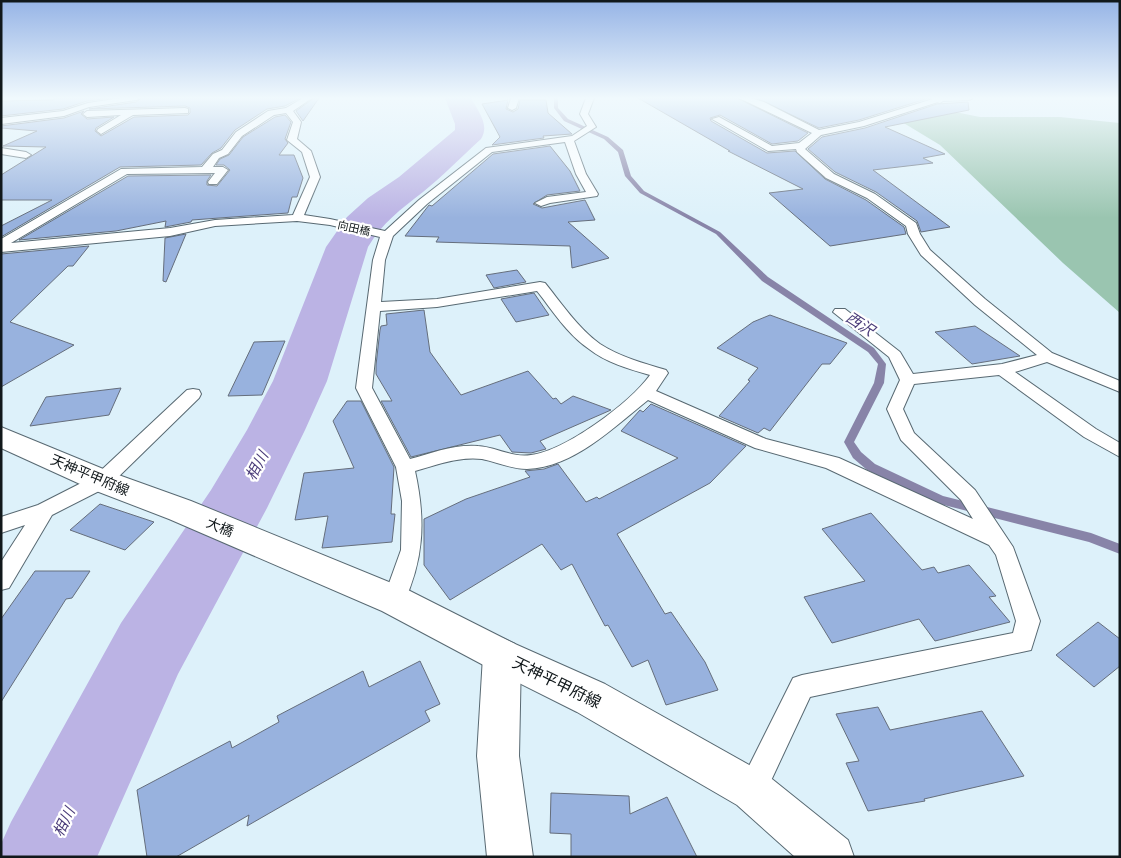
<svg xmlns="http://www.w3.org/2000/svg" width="1121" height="858" viewBox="0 0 1121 858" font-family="'Work Sans','Noto Sans JP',sans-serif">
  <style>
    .green { fill: #9ac5b0 }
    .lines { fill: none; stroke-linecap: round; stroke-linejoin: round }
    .stream { fill: #8884a8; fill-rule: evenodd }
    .river { fill: #bbb3e4; fill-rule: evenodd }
    .building { fill: #98b2de; stroke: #656e7c }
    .lane-casing { stroke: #586972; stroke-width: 2 }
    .street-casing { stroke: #586972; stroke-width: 2 }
    .secondary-casing { stroke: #586972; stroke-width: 2 }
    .lane { fill: #fff; fill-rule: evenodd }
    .street { fill: #fff; fill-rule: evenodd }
    .secondary { fill: #fff; fill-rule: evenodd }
    .labels { text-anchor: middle; stroke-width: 4.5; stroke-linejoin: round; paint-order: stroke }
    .far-street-label { font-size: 11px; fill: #11181b; stroke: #fff }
    .street-label { font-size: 14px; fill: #11181b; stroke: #fff }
    .water-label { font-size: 15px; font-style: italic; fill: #4b3d7a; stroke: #fff }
    .near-street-label { font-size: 16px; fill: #11181b; stroke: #fff }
  </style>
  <rect width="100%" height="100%" fill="#ddf1fa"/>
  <path class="green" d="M935,108L980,117H1060L1120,123V313L1063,263L940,145L897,119L901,115Z"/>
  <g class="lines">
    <path class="stream" d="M554,98H558V108L568,119L608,137L623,150L631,176L644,191L720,232L768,277L874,348L886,364L884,383L854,442L861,452L875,464L943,496L1091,533L1120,544V554L1089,542L936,503L867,470L853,458L844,442L874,383L878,364L868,352L762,281L716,234L640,193L625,176L618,152L604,139L564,121L554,108Z"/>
    <path class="river" d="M445,98H471C478,111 490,125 481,139C461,157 443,176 423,192C401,209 382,223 368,247L327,381L305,430L267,508L178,674L97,857H1V844L11,822L121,623L211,490L247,430L273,381L326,247L347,217L368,198L399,177L455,130V124Z"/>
  </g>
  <g class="building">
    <path d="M56,98H110L87,101L63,109L1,116V101L53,100Z"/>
    <path d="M142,98H300L285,106L267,109L235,130L221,148L212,153L201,165L120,167L1,237V226L52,200H1V175L46,147L3,146L37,131L1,128V126L64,118L84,111L81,114L87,119L114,117L96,128L95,131L101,136L134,117L188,115L190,113V108L185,106L89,109L136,102Z"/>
    <path d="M314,98H319L303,121L296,111Z"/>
    <path d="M638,98H737L808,133L798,141L772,144L720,115L710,118L711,121L767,153L795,151L825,179L866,200L904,227L906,234L830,246L769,193L803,189L728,151H730Z"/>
    <path d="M756,98H929L859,120L819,128Z"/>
    <path d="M508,100L506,109L513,112L518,109L520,100H546L548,113L572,134L543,136L544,138L492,145L500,137L482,104Z"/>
    <path d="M968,102L969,110L885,127L945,154L923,158L933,163L873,170L950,227L921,232L917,221L876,192L835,172L808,149L822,137L865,128L937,104Z"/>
    <path d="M285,115L291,122L285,139L288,143L279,155H294L303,178L297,197H292L288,213L192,220L191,222L165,227L166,221L116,231L19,240L128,176L211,175L207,181V185L217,186L230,170L224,165H216L220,159L229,155L243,137L275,117Z"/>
    <path d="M550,146L570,171L580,191L547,195L533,204L542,208L585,200L595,220L568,222L609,258L572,268L570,246L436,242L439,237L405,236L429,205L432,206L493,154Z"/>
    <path d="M186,234L166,282L163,281L165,238Z"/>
    <path d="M89,246L73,266H68L10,322L74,345L1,387V254Z"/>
    <path d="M517,270L526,282L494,288L486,275Z"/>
    <path d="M534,293L549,315L516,322L501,299Z"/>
    <path d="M424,310L430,352L461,395L528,371L553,399L556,398L561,404L573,396L611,410L540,441L546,449L531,453L512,452L500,435L411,457L381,401H392L376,374V365L380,330L381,326L387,325L386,314Z"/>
    <path d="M770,315L847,343L830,364H822L770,431L764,428L758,433L719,416L750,381L748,380L758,368L717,348L753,322Z"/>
    <path d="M975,326L1020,356L972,364L935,332Z"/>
    <path d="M285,341L262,395L228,396L254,342Z"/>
    <path d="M121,388L109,415L30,426L46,397Z"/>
    <path d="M347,401H361L394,467L391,514H395L392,542L322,548L328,516L295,520L304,473L354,468L333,421Z"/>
    <path d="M651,404L746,446L710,483L617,534L665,614L671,612L705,662L718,690L666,705L648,660L632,667L608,625L605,626L572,564L561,570L542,544L450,600L424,565V519L466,499L530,477L525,471L544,469L558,464L586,502L597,497L599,499L678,458L621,431L640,410L643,412Z"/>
    <path d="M100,504L154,522L125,550L70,530Z"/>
    <path d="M871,513L922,570L934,567L938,573L969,565L996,596L989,597L1010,622L935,641L919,619L832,643L804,597L865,581L822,529Z"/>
    <path d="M35,571H90L72,598L66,599L1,702V619Z"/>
    <path d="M1098,622L1120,639V666L1094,687L1056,655Z"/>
    <path d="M420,661L440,704L425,711L430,721L247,826L249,815L176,857H147L137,790L230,741L232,748L279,722L277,716L363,671L369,687Z"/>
    <path d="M878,707L890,730L982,711L1024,776L924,799L925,801L868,811L846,763L859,761L836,714Z"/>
    <path d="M551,793L629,796L630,814L667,797L697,857H571V834L550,833Z"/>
  </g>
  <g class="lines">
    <defs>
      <g id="lane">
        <path d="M121,98H140L136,100L89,107L64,116L1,124V118L63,111L88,103Z"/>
        <path d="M303,98H312L293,111L301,122L297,139L311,151L320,177L304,215L330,219L385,231L419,200L486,148L572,136L587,126L580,114L586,98H594L588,114L596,127L574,141L586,174L598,194L597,196L550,203L541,206L535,203L547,197L586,192L576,174L565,142L492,152L427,204L393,236L385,260L381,302L437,299L540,282L545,283C562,304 578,328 600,344C620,357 643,363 666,370L668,373L656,391L766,439L839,458L973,519L961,500L901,440L887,409L900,380L889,357L833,312L835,309H845L900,352L913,374L1002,364L1037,355L975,305L921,255L908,234L906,226L867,198L826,178L797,152L796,149L768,151L712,119L719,117L772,146L799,143L812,133L739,98H750L764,102L819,130L859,122L936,98H973L969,100L941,101L864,126L821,135L805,149L834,174L875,194L916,223L920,234L930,250L985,299L1052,353L1120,381V392L1047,362L1015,372L1096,429L1120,443V457L1084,437L999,375L914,384L903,409L914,433L975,490L1013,547L1040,621L1031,650L810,697L762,800L752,804L742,800L738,790L742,780L793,678L802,675L1013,633L1016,621L996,555L989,545L826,468L755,448L648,400C614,427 573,468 527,469C511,469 497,462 482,459C460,456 436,465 415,471C426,521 424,560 402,607L394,610L386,607L383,600L401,550L402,501L396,467L356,388L373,260L380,237L330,225L297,221L215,226L170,236L1,252V239L121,169L202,167L213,154L222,150L236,132L268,111L286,108ZM286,113L293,122L287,140L302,152L310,177L293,215L215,220L170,228L11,243L127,174L215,173L208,182L209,184H217L228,170L223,167H213L219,158L228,154L242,136L274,115ZM537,291C553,311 567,334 589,349C607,363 629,369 650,375C630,403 565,451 531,455C512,458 496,447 478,446C455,444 432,453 410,459L372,388L380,311L437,307Z"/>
        <path d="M511,98H519L516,108L512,110L508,108Z"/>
        <path d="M185,108L188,109V113L133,115L101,134L97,131L98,129L121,115L87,117L83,114L87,111Z"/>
        <path d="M1,148L26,152L31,155L26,158L1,154Z"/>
        <path d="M193,389L199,390L201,394L199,398L109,486L52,515L9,588L1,590V562L25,525L1,533V517L38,505L95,476L187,390Z"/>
      </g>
      <g id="street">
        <path d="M931,98H945L946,99L940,103L933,101Z"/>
        <path d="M502,638L515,644L521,656L519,756L533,857H487L477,756L483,656L489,644Z"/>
      </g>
      <path id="secondary" d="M1,427L113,473L191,501L406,589L515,644L605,684L767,775L848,840L854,857H795L737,805L577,712L489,668L382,611L169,519L91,489L1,448Z"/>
    </defs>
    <use href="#lane" class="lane-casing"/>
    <use href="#street" class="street-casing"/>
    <use href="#secondary" class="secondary-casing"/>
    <use href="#lane" class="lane"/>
    <use href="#street" class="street"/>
    <use href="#secondary" class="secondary"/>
  </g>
  <linearGradient id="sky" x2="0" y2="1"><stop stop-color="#96b4e6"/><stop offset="0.45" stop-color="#f0f9fd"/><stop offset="1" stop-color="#f0f9fd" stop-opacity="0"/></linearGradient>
  <rect width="1121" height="218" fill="url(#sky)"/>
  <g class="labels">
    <g class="far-street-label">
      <text transform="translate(354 228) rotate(13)" y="4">向田橋</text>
    </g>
    <g class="street-label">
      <text transform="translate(90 475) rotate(23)" y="5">天神平甲府線</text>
      <text transform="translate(220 527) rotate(23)" y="5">大橋</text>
    </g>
    <g class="water-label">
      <text transform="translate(860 324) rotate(33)" y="5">西沢</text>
      <text transform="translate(257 466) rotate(-62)" y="5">相川</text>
      <text transform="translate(64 822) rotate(-64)" y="5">相川</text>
    </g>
    <g class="near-street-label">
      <text transform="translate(557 682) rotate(26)" y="6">天神平甲府線</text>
    </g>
  </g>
  <rect width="1121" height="858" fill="none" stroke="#11181b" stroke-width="5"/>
</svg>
